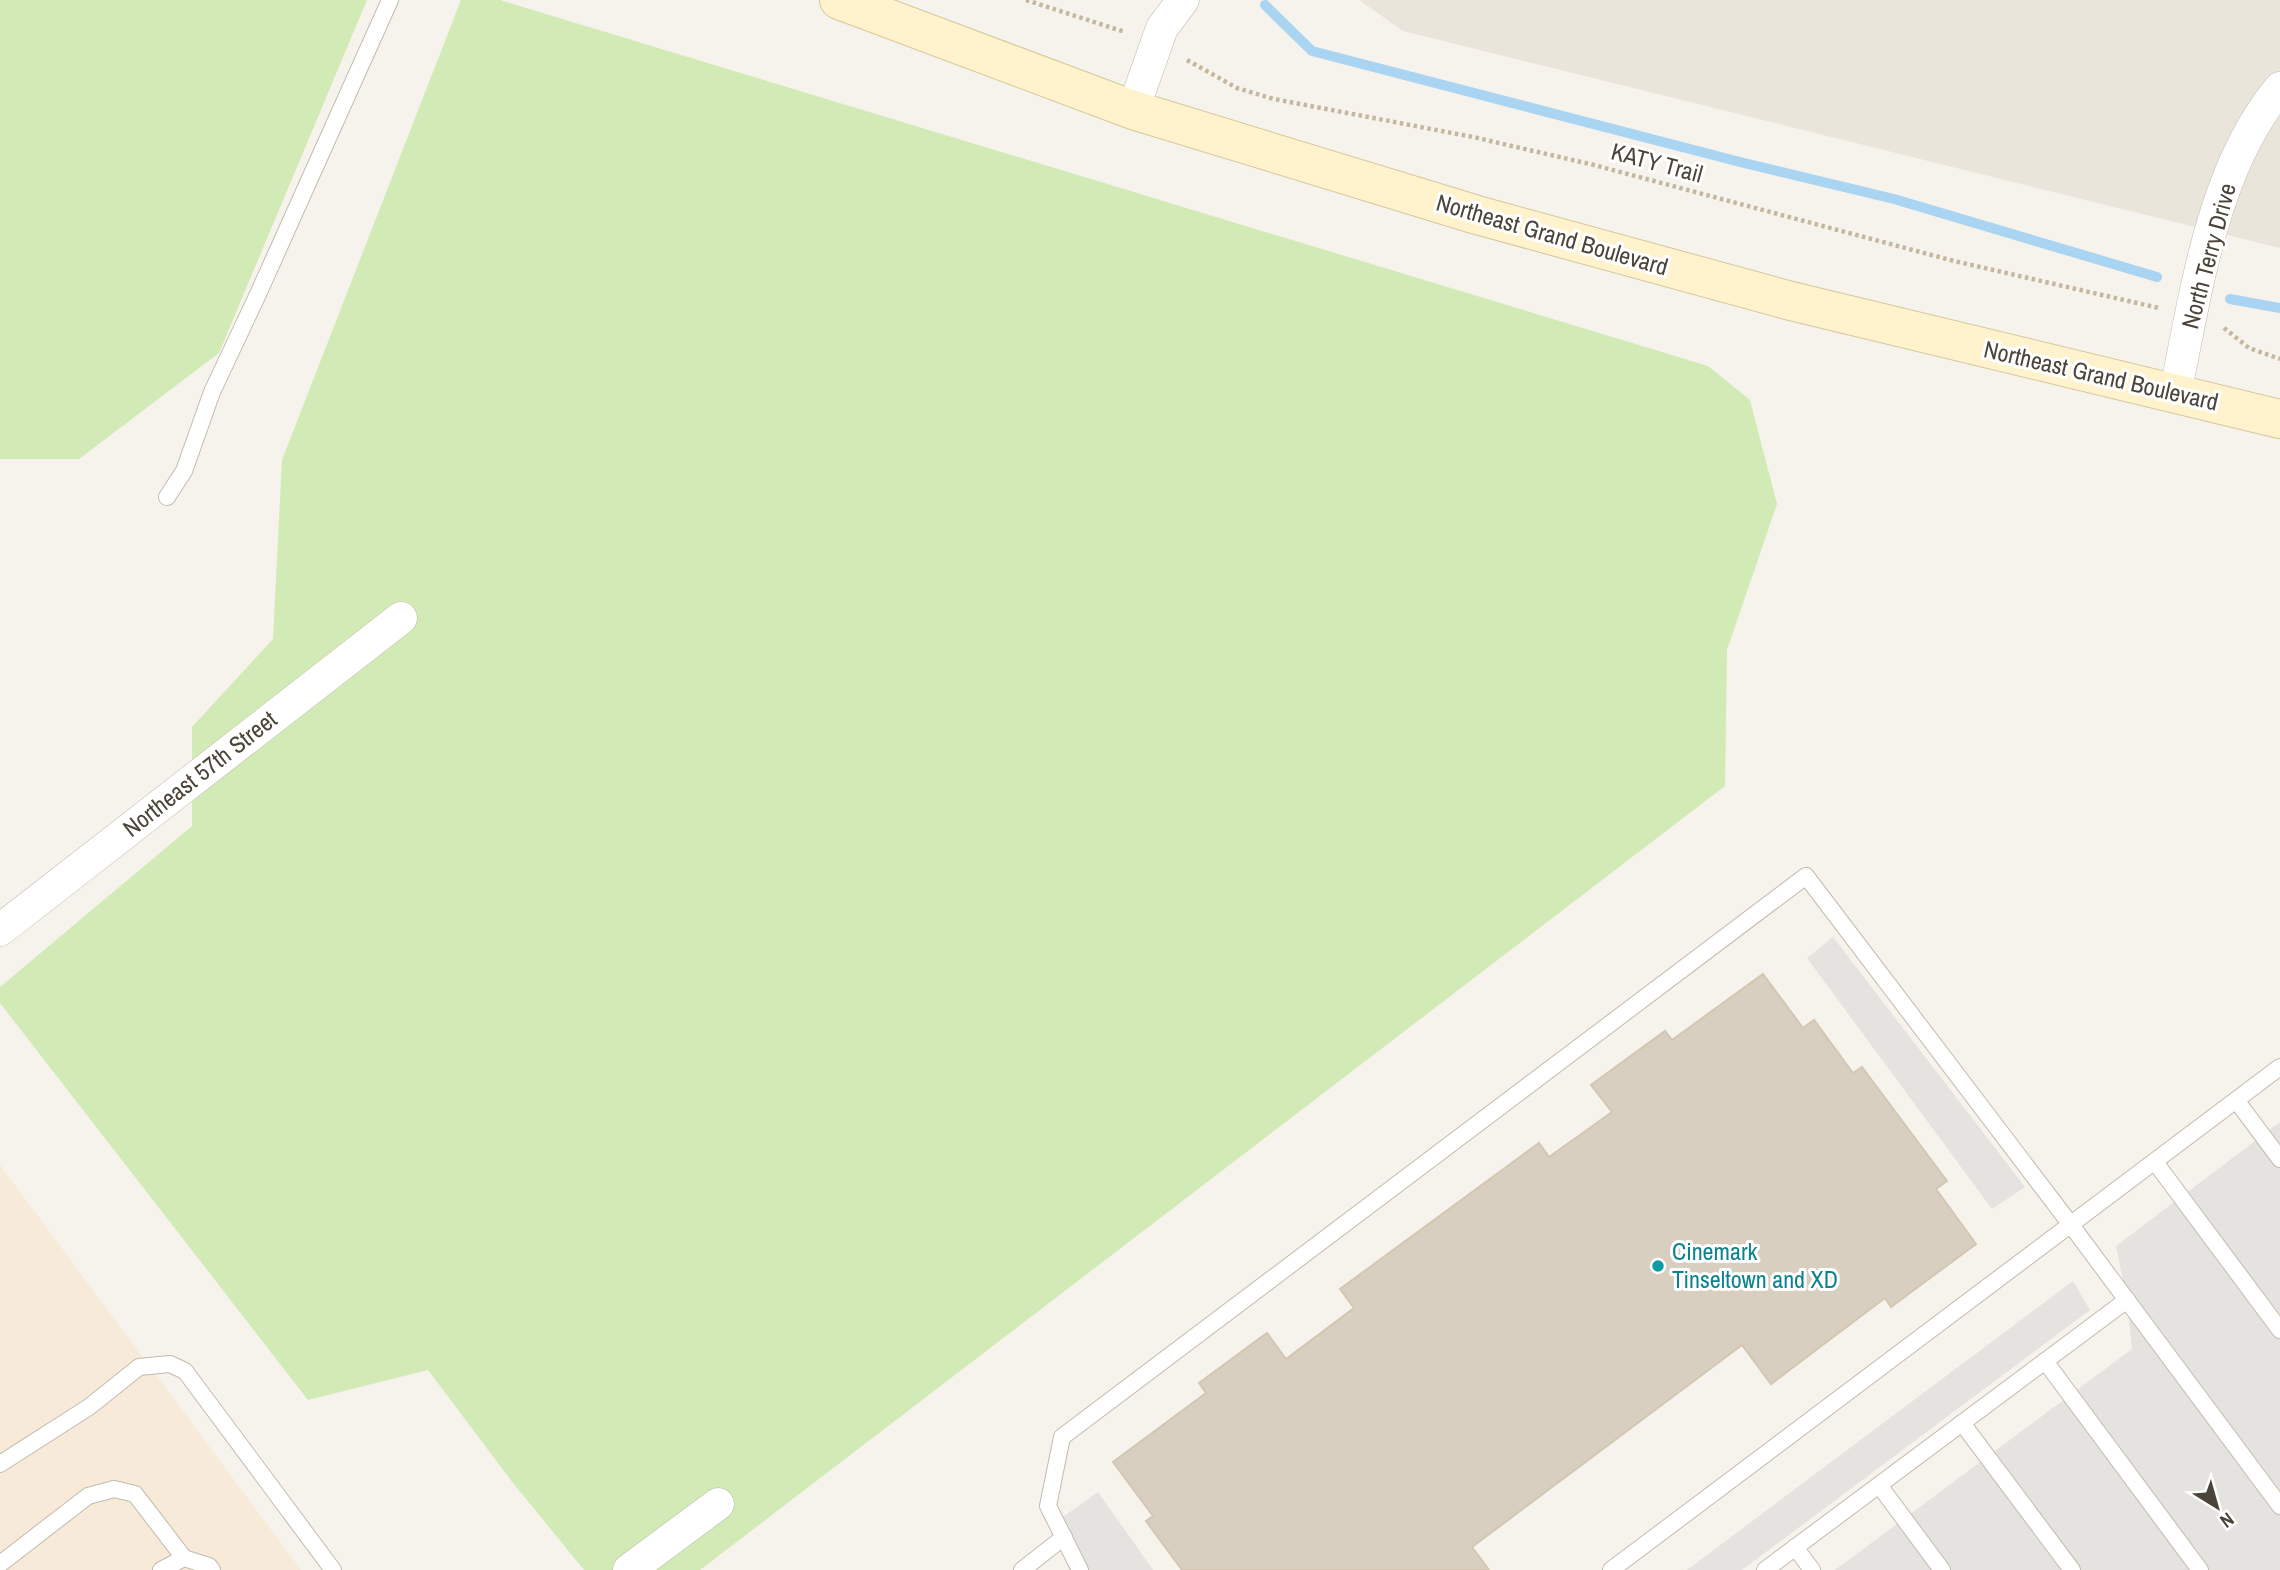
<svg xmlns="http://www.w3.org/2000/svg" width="2280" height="1570" viewBox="0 0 2280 1570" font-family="'Archivo Narrow',sans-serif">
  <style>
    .residential { fill: #eae5da }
    .commercial { fill: #f7ead8 }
    .green { fill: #d2eab5 }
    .parking { fill: #e5e3e0 }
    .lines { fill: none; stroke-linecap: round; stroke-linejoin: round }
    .stream { stroke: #a9d4f2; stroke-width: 10 }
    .building { fill: #d8cfc1; stroke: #d3c7b4; stroke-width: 2 }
    .lane-casing { stroke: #c2bbae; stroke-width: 18 }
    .street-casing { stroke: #c2bbae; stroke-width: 33 }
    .secondary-casing { stroke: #d6c79b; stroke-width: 40 }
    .path { stroke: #c4b79f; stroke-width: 4.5; stroke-dasharray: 3.5 3.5; stroke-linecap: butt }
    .lane { stroke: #fff; stroke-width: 16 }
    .street { stroke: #fff; stroke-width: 32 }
    .secondary { stroke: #fff3cd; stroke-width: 38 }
    .culture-dot { fill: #0f9aa8; stroke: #fff; stroke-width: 2.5 }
    .labels { text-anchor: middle; stroke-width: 6; stroke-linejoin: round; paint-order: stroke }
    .street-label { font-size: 24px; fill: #4b4439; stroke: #fff }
    .culture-label { font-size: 24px; fill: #0d838f; stroke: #fff; text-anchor: start }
  </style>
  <rect width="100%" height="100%" fill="#f6f3ec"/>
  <path class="residential" d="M1359,0H2280V248L1403,31Z"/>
  <path class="commercial" d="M0,1165L301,1570H0Z"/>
  <g class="green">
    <path d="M0,0H367L219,353L79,459H0Z"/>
    <path d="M461,0H500L1708,366L1750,400L1777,504L1727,650L1725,786L700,1570H584L513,1483L428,1370L308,1400L0,1003V987L192,826V727L273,639L282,460Z"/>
  </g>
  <g class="parking">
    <path d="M1833,937L2025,1187L1992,1209L1807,958Z"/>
    <path d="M2280,1122V1570H1835L2132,1349L2127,1300L2116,1246Z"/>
    <path d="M2073,1281L2090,1310L1742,1570H1687Z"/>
    <path d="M1098,1492L1153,1570H1069L1056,1522Z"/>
  </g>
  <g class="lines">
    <g class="stream">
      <path d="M1265,5L1312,51L1740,162L1894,199L2157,277"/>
      <path d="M2230,299L2280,308"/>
    </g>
  </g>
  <path class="building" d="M1763,974L1803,1028L1814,1020L1853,1073L1862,1067L1947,1181L1936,1189L1976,1244L1891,1307L1885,1298L1771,1384L1742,1345L1472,1547L1489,1570H1182L1146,1521L1153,1516L1113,1462L1206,1393L1199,1383L1267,1333L1286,1359L1354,1308L1340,1289L1539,1143L1549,1157L1612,1112L1591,1085L1665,1031L1672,1040Z"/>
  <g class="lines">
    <defs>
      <g id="lane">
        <path d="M167,497L184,471L212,392L259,292L390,0"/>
        <path d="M2236,1100L2280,1159"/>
        <path d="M2155,1162L2280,1330"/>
        <path d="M2045,1361L2200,1570"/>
        <path d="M1962,1423L2072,1570"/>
        <path d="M0,1464L89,1407L139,1367L170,1364L185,1371L333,1570"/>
        <path d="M1879,1485L1942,1570"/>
        <path d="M1795,1547L1812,1570"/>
        <path d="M0,1564L88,1496L114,1489L135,1494L184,1558"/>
        <path d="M161,1570L184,1558L209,1566L212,1570"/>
        <path d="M1022,1570L1064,1537"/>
        <path d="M1080,1570L1048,1506L1062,1437L1806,876L2071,1225L2280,1506"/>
        <path d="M1611,1570L2280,1067"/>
        <path d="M1765,1570L2127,1300"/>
      </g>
      <g id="street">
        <path d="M1133,110L1162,28L1183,0"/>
        <path d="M2175,394C2196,294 2212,169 2280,88"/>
        <path d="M0,930L401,618"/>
        <path d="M629,1570L718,1504"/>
      </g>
      <path id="secondary" d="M839,0L1133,110L1477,215L1791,301L2280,419"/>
    </defs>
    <use href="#lane" class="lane-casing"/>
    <use href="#street" class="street-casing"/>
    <use href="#secondary" class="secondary-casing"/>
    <g class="path">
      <path d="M1026,0L1125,32"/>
      <path d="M1187,60L1237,88L1274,99L1473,137L1594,165L1954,261L2159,308"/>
      <path d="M2224,328L2249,348L2280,359"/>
    </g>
    <use href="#lane" class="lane"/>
    <use href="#street" class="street"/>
    <use href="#secondary" class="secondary"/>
  </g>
  <circle class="culture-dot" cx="1658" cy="1266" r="7"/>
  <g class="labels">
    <g class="street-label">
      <text transform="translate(1657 163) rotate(15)" y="8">KATY Trail</text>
      <text transform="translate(1552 235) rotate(16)" y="8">Northeast Grand Boulevard</text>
      <text transform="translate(2209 256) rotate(-75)" y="8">North Terry Drive</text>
      <text transform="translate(2101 376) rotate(13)" y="8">Northeast Grand Boulevard</text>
      <text transform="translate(200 774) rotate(-38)" y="8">Northeast 57th Street</text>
    </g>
    <g class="culture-label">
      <text x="1672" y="1260">Cinemark<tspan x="1672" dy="28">Tinseltown and XD</tspan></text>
    </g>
  </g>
  <g transform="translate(2217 1507) rotate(143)" stroke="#ffffff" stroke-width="5" paint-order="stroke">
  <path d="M0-5L12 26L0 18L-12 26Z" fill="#4b4439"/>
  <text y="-10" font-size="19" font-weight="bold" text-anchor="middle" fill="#4b4439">N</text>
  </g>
</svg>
